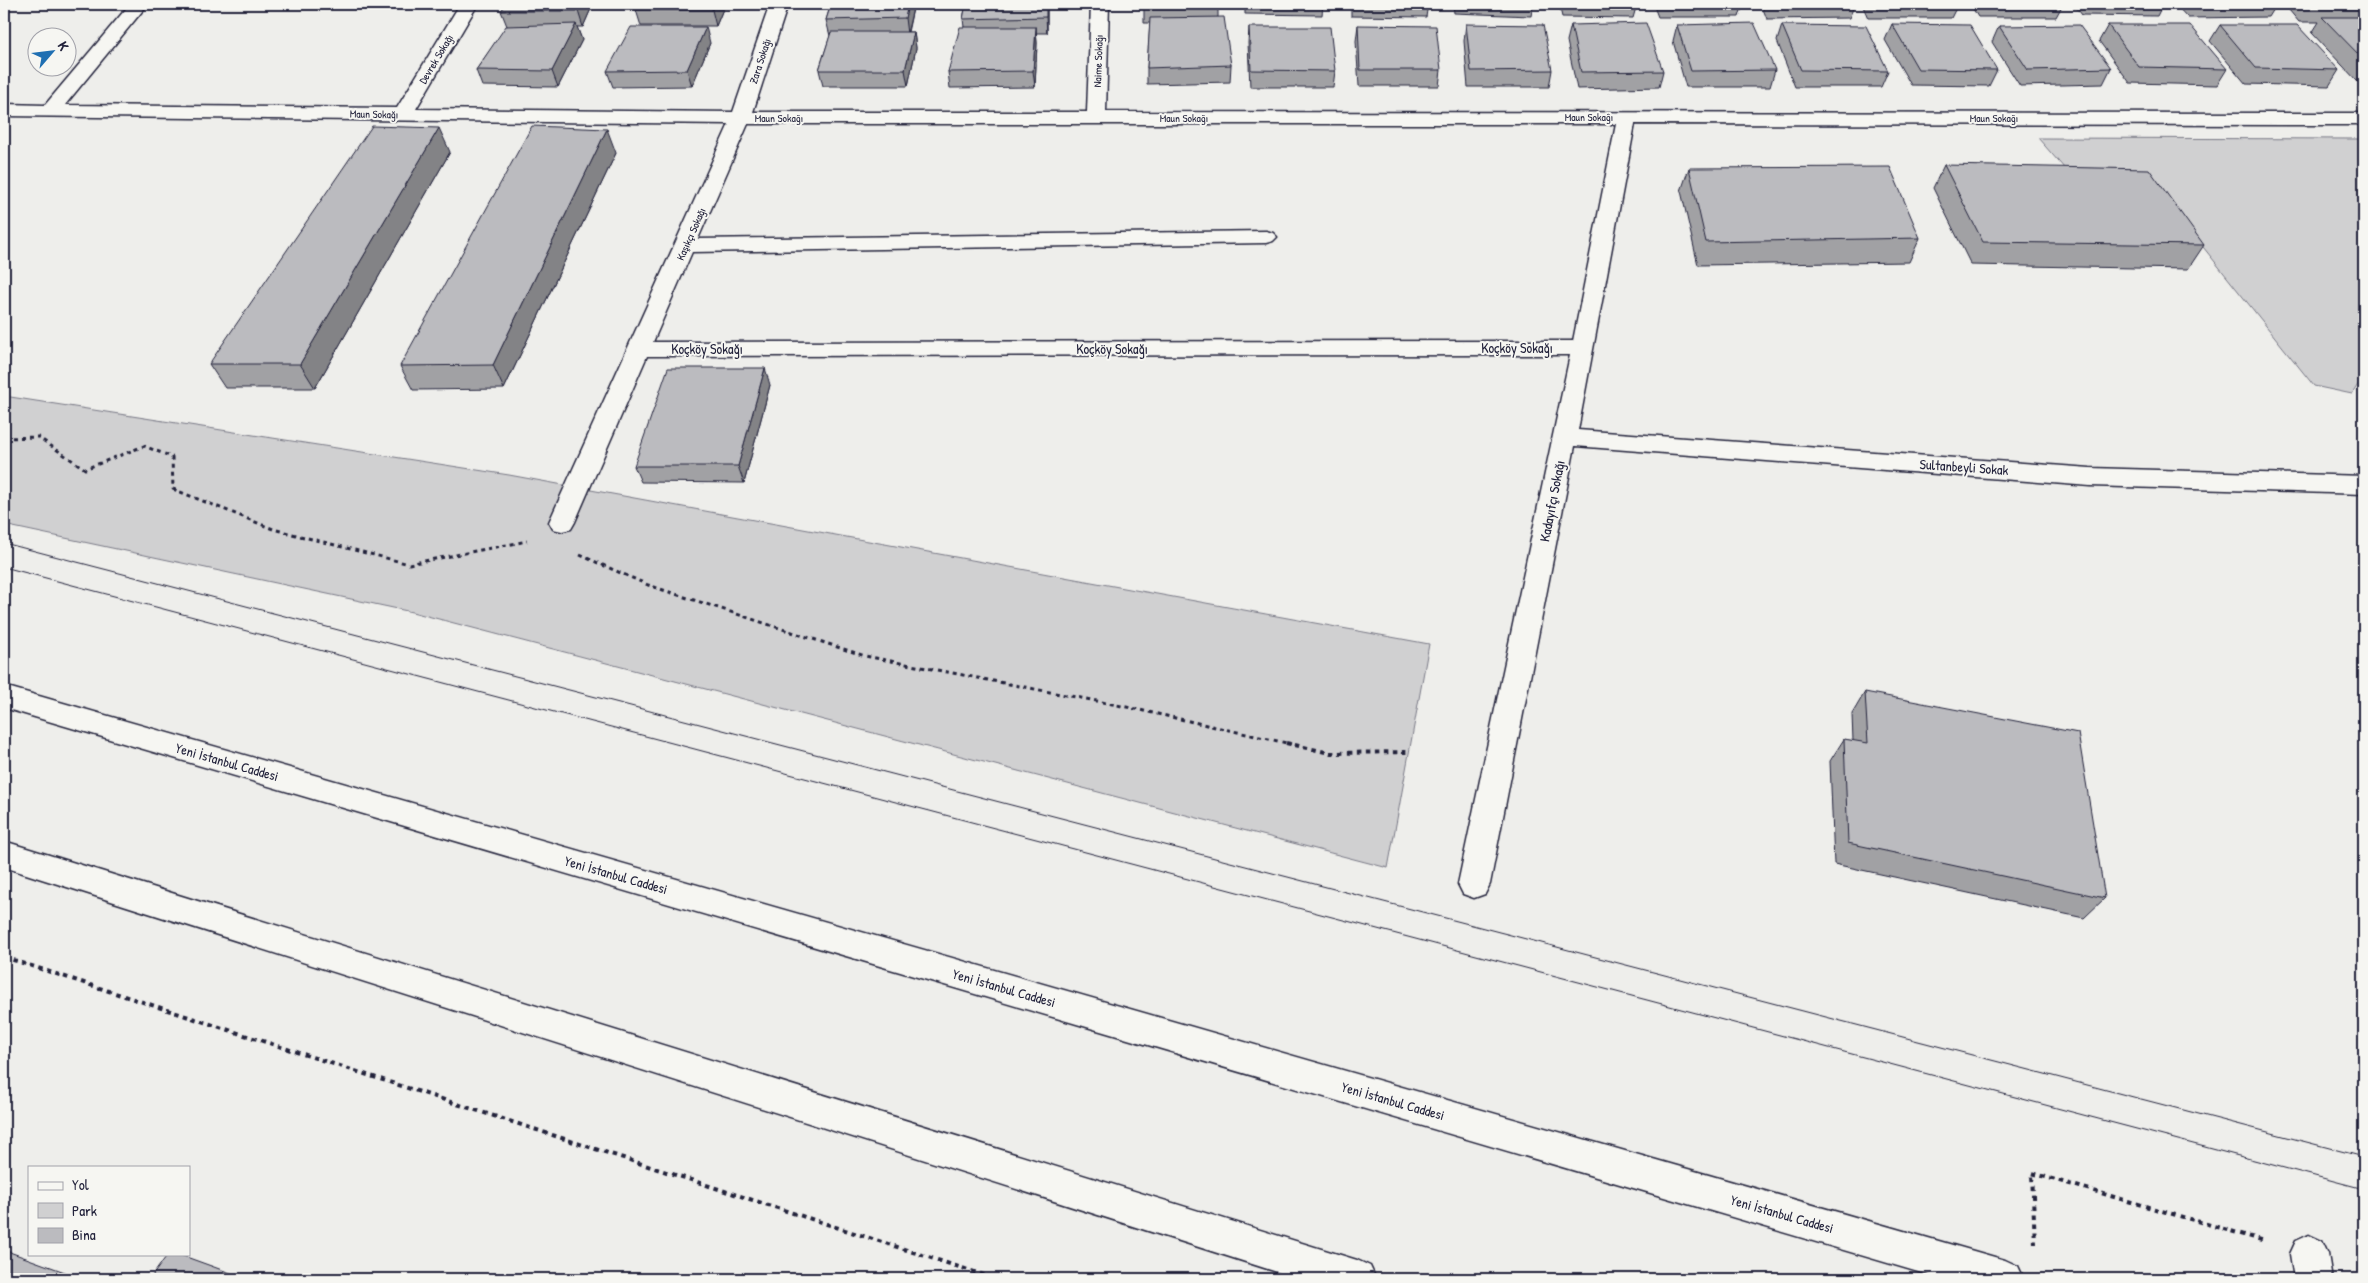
<svg xmlns="http://www.w3.org/2000/svg" width="2368" height="1283" viewBox="0 0 2368 1283" font-family="'Patrick Hand',sans-serif">
  <style>
    .green { fill: #d0d0d1; stroke: #797986 }
    .lines { fill: none; stroke-linecap: round; stroke-linejoin: round }
    .street-casing { stroke: #22223b; stroke-width: 3 }
    .highway-casing { stroke: #22223b; stroke-width: 3 }
    .path-far1 { stroke: #22223b; stroke-width: 3; stroke-dasharray: 4 4; stroke-linecap: butt }
    .path { stroke: #22223b; stroke-width: 4; stroke-dasharray: 4.5 4.5; stroke-linecap: butt }
    .street { fill: #f6f6f2; fill-rule: evenodd }
    .highway { fill: #f6f6f2; fill-rule: evenodd }
    .tram { stroke: #22223b; stroke-width: 1 }
    .wall { fill: #a1a1a4; stroke: #22223b }
    .shaded-wall { fill: #838386; stroke: #22223b }
    .building { fill: #bbbbbf; stroke: #22223b }
    .labels { text-anchor: middle; stroke-width: 4; stroke-linejoin: round; paint-order: stroke }
    .far-street-label { font-size: 11px; fill: #22223b; stroke: #f6f6f2 }
    .street-label { font-size: 14px; fill: #22223b; stroke: #f6f6f2 }
  </style>
  <rect width="100%" height="100%" fill="#eeeeeb"/>
  <filter id="ink" filterUnits="userSpaceOnUse"><feTurbulence type="fractalNoise" baseFrequency=".02" numOctaves="2"/><feDisplacementMap in="SourceGraphic" scale="10" xChannelSelector="R" yChannelSelector="G"/><feConvolveMatrix kernelMatrix="1 2 1 2 8 2 1 2 1" color-interpolation-filters="sRGB"/></filter>
  <g filter="url(#ink)">
    <g class="green">
      <path d="M2038,138L2364,139V375L2352,394L2314,386L2152,183L2072,177Z"/>
      <path d="M4,396L509,475L1429,644L1388,868L412,612L4,525Z"/>
    </g>
    <g class="lines">
      <defs>
        <g id="street">
          <path d="M130,4H148L65,105L397,108L460,4H478L416,109L733,112L770,4H788L753,112H1087L1091,4H1109L1106,112L2364,113V125L1635,124L1578,430L2090,468L2364,476V494L2090,486L1575,446L1490,884L1485,894L1474,898L1463,894L1458,884L1570,355L647,356L575,522L571,529L562,531L553,529L549,522L729,124L4,116V104L45,105ZM748,124H1616L1573,341L653,342L692,252L1266,243L1273,241L1277,237L1273,233L1266,231L698,239Z"/>
          <path d="M2309,1235L2322,1241L2328,1254L2332,1279H2294L2290,1254L2296,1241Z"/>
        </g>
        <g id="highway">
          <path d="M4,686L2005,1260L2018,1266L2024,1279H1942L4,708Z"/>
          <path d="M4,841L1357,1260L1370,1266L1376,1279H1299L4,867Z"/>
        </g>
      </defs>
      <use href="#street" class="street-casing"/>
      <use href="#highway" class="highway-casing"/>
      <g class="path-far1">
        <path d="M4,438L38,437L85,469L144,446L172,457L173,489L273,529L409,564L527,541"/>
        <path d="M580,555L648,585L865,656L1122,706L1291,744"/>
      </g>
      <g class="path">
        <path d="M1286,743L1330,753L1409,752"/>
        <path d="M4,957L996,1279"/>
        <path d="M2035,1244L2032,1173L2265,1241"/>
      </g>
      <use href="#street" class="street"/>
      <use href="#highway" class="highway"/>
      <g class="tram">
        <path d="M4,543L2364,1157"/>
        <path d="M4,567L2364,1189"/>
      </g>
    </g>
    <g class="wall">
      <path d="M593,4L583,27H577L582,40L558,87L482,86L476,70L507,26L501,11Z"/>
      <path d="M639,4H725L716,26H641L636,10Z"/>
      <path d="M831,4H914L908,32H914L916,48L908,86H823L819,70L830,36L826,20Z"/>
      <path d="M966,4H1047V33H1036L1037,43L1035,87L950,88L948,72L964,27L963,19Z"/>
      <path d="M1144,4H1218V17L1231,65L1230,82L1147,84V68L1150,23H1144Z"/>
      <path d="M1245,4H1323L1322,15L1245,14Z"/>
      <path d="M1351,4H1428L1426,17L1351,16Z"/>
      <path d="M1453,4H1533L1531,16L1454,13Z"/>
      <path d="M1559,4H1637L1633,18L1562,17Z"/>
      <path d="M1653,4H1743L1739,17H1658Z"/>
      <path d="M1761,4H1855L1849,18L1767,19Z"/>
      <path d="M1862,4H1958L1951,18H1868Z"/>
      <path d="M1970,4H2063L2056,17H1978Z"/>
      <path d="M2074,4H2163L2157,16L2082,15Z"/>
      <path d="M2175,4H2276L2268,17L2188,18Z"/>
      <path d="M2284,4H2364V81H2357L2312,33L2319,22H2299Z"/>
      <path d="M1466,24L1552,70L1549,87H1468L1464,41Z"/>
      <path d="M1892,24L1997,70L1989,86L1911,85L1885,40Z"/>
      <path d="M1358,25L1441,70L1439,86H1359L1356,41Z"/>
      <path d="M1571,25L1663,71L1659,87L1577,89L1567,41Z"/>
      <path d="M1677,25L1775,70L1770,87H1686L1673,41Z"/>
      <path d="M1782,25L1888,71L1881,87H1795L1777,41Z"/>
      <path d="M2108,25L2227,69L2217,85L2130,83L2099,41Z"/>
      <path d="M2220,25L2339,70L2329,86L2246,84L2210,41Z"/>
      <path d="M1999,26L2111,68L2103,84L2020,86L1992,42Z"/>
      <path d="M1249,27L1335,71L1333,87H1250L1248,43Z"/>
      <path d="M710,43L692,86L613,87L607,71Z"/>
      <path d="M450,152L315,388H225L209,364Z"/>
      <path d="M616,153L504,389L413,390L400,366Z"/>
      <path d="M1944,165L2204,245L2188,269L1971,265L1933,188Z"/>
      <path d="M1689,168L1920,238L1909,262L1698,265L1681,191Z"/>
      <path d="M770,385L744,483L641,482L634,466Z"/>
      <path d="M1865,692L2105,898L2084,918L1834,864L1830,761L1844,739L1853,741L1852,714Z"/>
    </g>
    <g class="shaded-wall">
      <path d="M581,4H593L583,27L578,11Z"/>
      <path d="M714,4H725L716,26L712,10Z"/>
      <path d="M908,4H914L907,34L905,18Z"/>
      <path d="M1046,4H1047V33L1046,17Z"/>
      <path d="M576,24L582,40L558,87L552,71Z"/>
      <path d="M706,27L710,43L692,86L687,70Z"/>
      <path d="M1036,27L1037,43L1035,87L1033,71Z"/>
      <path d="M914,32L916,48L908,86L905,70Z"/>
      <path d="M439,128L450,152L315,388L300,364Z"/>
      <path d="M607,129L616,153L504,389L493,365Z"/>
      <path d="M765,368L770,385L744,483L738,466Z"/>
    </g>
    <g class="building">
      <path d="M506,4H581L578,11H501Z"/>
      <path d="M639,4H714L712,10H636Z"/>
      <path d="M831,4H908L905,18L826,20Z"/>
      <path d="M966,4H1046V17L963,19Z"/>
      <path d="M1144,4H1218V5L1144,7Z"/>
      <path d="M2307,4H2364V5L2309,6Z"/>
      <path d="M1224,17L1231,65L1147,68L1150,18Z"/>
      <path d="M2322,17H2364V60Z"/>
      <path d="M1646,23L1663,71L1581,72L1571,25Z"/>
      <path d="M1754,23L1775,70L1691,71L1677,25Z"/>
      <path d="M576,24L552,71L476,70L506,26Z"/>
      <path d="M1466,24L1543,25L1552,70L1471,71Z"/>
      <path d="M1892,24L1970,25L1997,70L1918,69Z"/>
      <path d="M1358,25L1436,26L1441,70H1360Z"/>
      <path d="M1782,25L1866,26L1888,71L1801,70Z"/>
      <path d="M2079,25L2111,68L2028,70L1999,26Z"/>
      <path d="M2108,25H2190L2227,69L2139,67Z"/>
      <path d="M2220,25H2297L2339,70L2256,68Z"/>
      <path d="M631,27H706L687,70L607,71Z"/>
      <path d="M960,27H1036L1033,71L948,72Z"/>
      <path d="M1249,27H1330L1335,71L1251,70Z"/>
      <path d="M831,32H914L905,70H819Z"/>
      <path d="M372,126L439,128L300,364H209Z"/>
      <path d="M532,126L607,129L493,365L400,366Z"/>
      <path d="M1944,165L2149,169L2204,245L1983,242Z"/>
      <path d="M1890,167L1920,238L1706,242L1689,168Z"/>
      <path d="M668,368H765L738,466H634Z"/>
      <path d="M1865,692L2078,733L2105,898L1848,843L1844,739L1868,743Z"/>
      <path d="M4,1250L84,1279H4Z"/>
      <path d="M168,1254H178L247,1279H150Z"/>
    </g>
  </g>
  <g class="labels">
    <g class="far-street-label">
      <text transform="translate(436 59) rotate(-59)" y="4">Devrek Sokağı</text>
      <text transform="translate(760 61) rotate(-72)" y="4">Zara Sokağı</text>
      <text transform="translate(1098 61) rotate(-88)" y="4">Naime Sokağı</text>
      <text transform="translate(374 114) rotate(1)" y="4">Maun Sokağı</text>
      <text x="1589" y="121">Maun Sokağı</text>
      <text x="779" y="122">Maun Sokağı</text>
      <text x="1184" y="122">Maun Sokağı</text>
      <text x="1994" y="122">Maun Sokağı</text>
      <text transform="translate(691 234) rotate(-66)" y="4">Kaşıkçı Sokağı</text>
    </g>
    <g class="street-label">
      <text x="1517" y="353">Koçköy Sokağı</text>
      <text x="707" y="354">Koçköy Sokağı</text>
      <text x="1112" y="354">Koçköy Sokağı</text>
      <text transform="translate(1964 467) rotate(4)" y="5">Sultanbeyli Sokak</text>
      <text transform="translate(1552 501) rotate(-79)" y="5">Kadayıfçı Sokağı</text>
      <text transform="translate(227 762) rotate(16)" y="5">Yeni İstanbul Caddesi</text>
      <text transform="translate(616 875) rotate(16)" y="5">Yeni İstanbul Caddesi</text>
      <text transform="translate(1004 988) rotate(16)" y="5">Yeni İstanbul Caddesi</text>
      <text transform="translate(1393 1101) rotate(16)" y="5">Yeni İstanbul Caddesi</text>
      <text transform="translate(1782 1214) rotate(16)" y="5">Yeni İstanbul Caddesi</text>
    </g>
  </g>
  <rect width="2368" height="1283" fill="none" stroke="#f6f6f2" stroke-width="20"/>
  <rect x="10" y="10" width="2348" height="1263" fill="none" stroke="#22223b" stroke-width="2" filter="url(#ink)"/>
  <rect x="28" y="1166" width="162" height="90" fill="#f6f6f2" stroke="#a1a1a9"/>
  <rect x="38" y="1182" width="25" height="8" fill="#f6f6f2" stroke="#a1a1a9"/>
  <text x="72" y="1190" font-size="15" fill="#22223b">Yol</text>
  <rect x="38" y="1203" width="25" height="15" fill="#d0d0d1" stroke="#a1a1a9"/>
  <text x="72" y="1216" font-size="15" fill="#22223b">Park</text>
  <rect x="38" y="1228" width="25" height="15" fill="#bbbbbf" stroke="#a1a1a9"/>
  <text x="72" y="1240" font-size="15" fill="#22223b">Bina</text>
  <g transform="translate(52 52) rotate(62)"><circle r="24" fill="#f6f6f2" stroke="#a1a1a9"/>
  <path d="M0-4L9 19L0 12L-9 19Z" fill="#1f6fb2"/>
  <text y="-8" font-size="14" font-weight="bold" text-anchor="middle" fill="#22223b">K</text>
  </g>
</svg>
